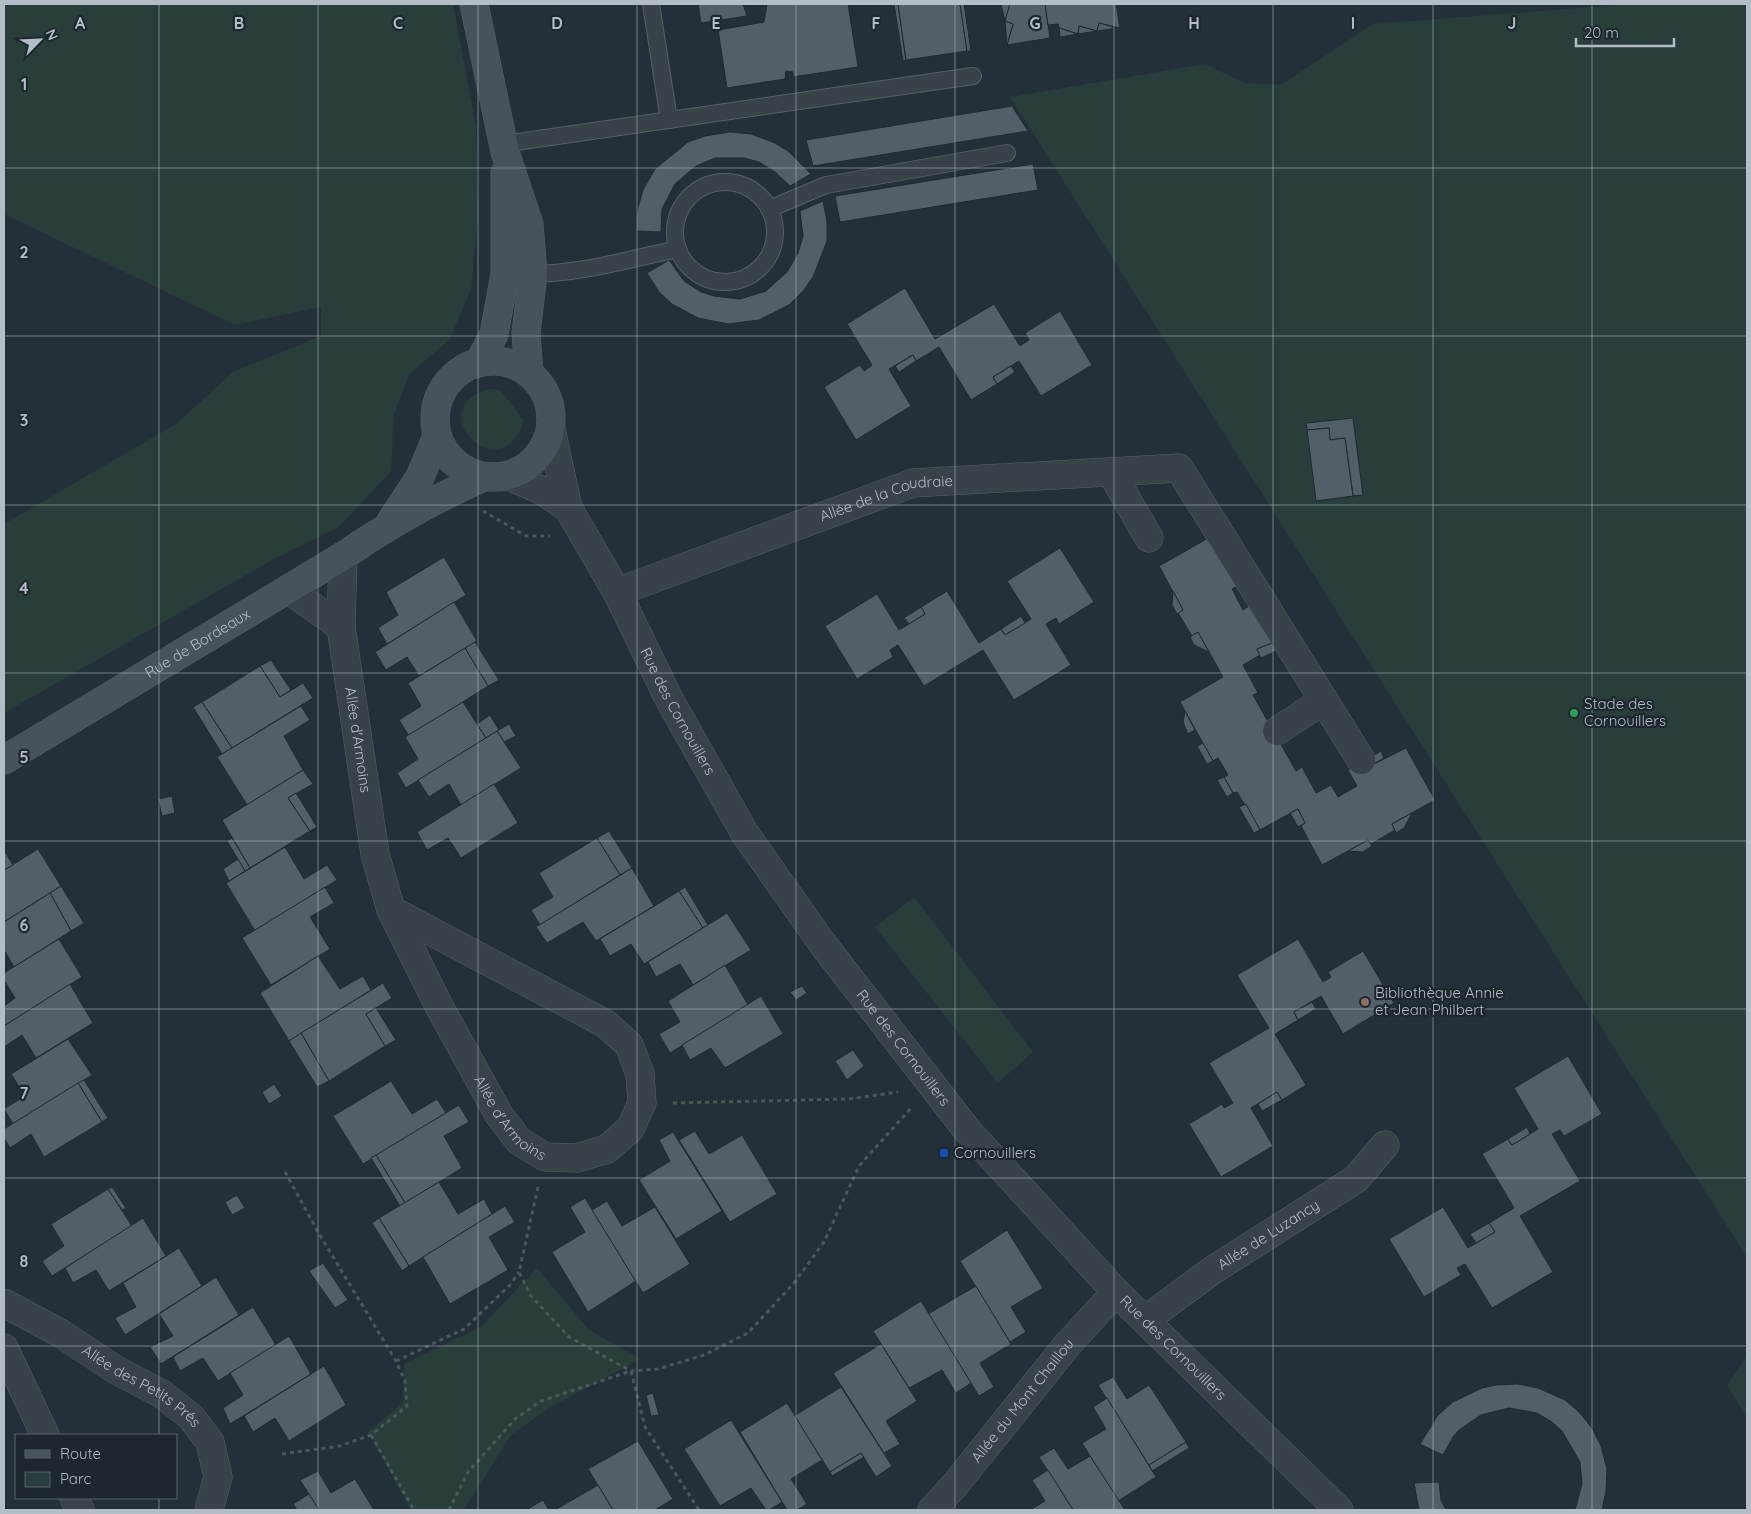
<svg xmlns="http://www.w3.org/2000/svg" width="1751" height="1514" viewBox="0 0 1751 1514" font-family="Quicksand,sans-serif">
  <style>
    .green { fill: #293e3b }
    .building { fill: #525f69; stroke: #1f2930 }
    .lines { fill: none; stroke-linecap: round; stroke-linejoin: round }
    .service-casing { stroke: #566067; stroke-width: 18 }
    .minor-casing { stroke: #566067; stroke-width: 29 }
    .secondary-casing { stroke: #566067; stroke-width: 29 }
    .path { stroke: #485b59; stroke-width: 3; stroke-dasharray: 4 4; stroke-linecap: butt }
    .service { stroke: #374249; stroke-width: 16 }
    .minor { stroke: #374249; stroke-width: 28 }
    .secondary { stroke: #46525c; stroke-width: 28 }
    .grid { fill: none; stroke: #b3bdc5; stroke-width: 1; stroke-opacity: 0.55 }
    .leisure-dot { fill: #2e9e5b; stroke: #1d272e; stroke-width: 2 }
    .education-dot { fill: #8d6e63; stroke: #1d272e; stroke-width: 2 }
    .transit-dot { fill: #1a4fb4; stroke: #1d272e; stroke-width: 2 }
    .labels { text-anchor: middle; stroke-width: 4.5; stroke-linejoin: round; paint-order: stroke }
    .street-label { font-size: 15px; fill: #b3bdc5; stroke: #1d272e }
    .poi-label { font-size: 15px; fill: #b3bdc5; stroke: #1d272e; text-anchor: start }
    .grid-label { font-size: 16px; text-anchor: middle; font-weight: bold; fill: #b3bdc5; stroke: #1d272e; stroke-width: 4.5; stroke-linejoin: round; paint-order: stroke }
  </style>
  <rect width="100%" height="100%" fill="#243039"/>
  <g class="green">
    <path d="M4,4H453L476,127L478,218L471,290L449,340L409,374L394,414L391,471L339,527L274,559L4,713V524L176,424L233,372L321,336V307L235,325L4,214Z"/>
    <path d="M1631,4H1747V1257L1010,97L1205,64L1244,83L1281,85L1373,24Z"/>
    <path d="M490,389L500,390L524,420C501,494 418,407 490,389Z"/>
    <path d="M914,897L1033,1052L998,1083L875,927Z"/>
    <path d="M537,1268L589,1330L640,1359L549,1408L511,1435L464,1510H411L368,1432L403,1403L404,1364L481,1327Z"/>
    <path d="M1747,1356V1417L1727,1385Z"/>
  </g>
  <g class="building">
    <path d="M698,4H743L747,16L701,23Z"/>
    <path d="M767,4H848L858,67L793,77V72L786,71L785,79L727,88L718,30L764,22Z"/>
    <path d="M894,4H898L906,60L903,61Z"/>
    <path d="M898,4H960L967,51L906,60Z"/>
    <path d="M960,4H964L971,51H967Z"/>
    <path d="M1001,4H1010L1005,21Z"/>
    <path d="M1010,4H1045L1050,38L1007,45L1013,24L1005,21Z"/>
    <path d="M1045,4H1116L1120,28L1099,23L1097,31L1079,26L1078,34L1059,28L1058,24L1048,25Z"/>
    <path d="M1005,21L1013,24L1007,45Z"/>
    <path d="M1099,23L1117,28L1097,31Z"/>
    <path d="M1079,26L1097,31L1078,34Z"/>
    <path d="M1059,28L1078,34L1060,37Z"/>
    <path d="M1012,106L1028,131L813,166L806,140Z"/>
    <path d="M730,132L751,134L775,143L788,151L811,174L790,186L775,172L759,162L744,158H715L696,166L675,184L662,209L661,232L636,231L637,211L643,190L655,169L688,142L705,136Z"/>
    <path d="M1033,164L1038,190L840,222L835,196Z"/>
    <path d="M823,201L827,221V241L813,277L804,290L789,305L759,320L728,324L698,318L672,304L659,292L647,273L669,260L684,281L701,292L714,296L740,299L766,291L787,272L798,253L803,236L800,211Z"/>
    <path d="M905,288L935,339L994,304L1020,346L1029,340L1025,333L1060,311L1092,365L1041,396L1019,361L993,377L997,384L971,400L939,347L916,361L913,355L889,369L911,406L856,440L824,387L860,365L864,371L872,365L847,324Z"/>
    <path d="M913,355L916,361L899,372L895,366Z"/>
    <path d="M1011,366L1015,372L997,384L993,377Z"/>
    <path d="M1353,418L1363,495L1353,496L1345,438L1330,440L1329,428L1307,430L1306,423Z"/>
    <path d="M1329,428L1330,440L1345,438L1353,496L1316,501L1307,430Z"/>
    <path d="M1210,537L1246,581L1232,589L1243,610L1251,605L1272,643L1257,649L1260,655L1243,665L1258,693L1253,695L1296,771L1302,767L1316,793L1331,785L1338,797L1357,786L1348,770L1366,760L1370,766L1406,748L1435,800L1392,824L1395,830L1371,844L1368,840L1322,865L1301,826L1305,823L1298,809L1260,830L1237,792L1233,793L1224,777L1228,775L1218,758L1213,761L1180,702L1223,677L1198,632L1192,636L1178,613L1183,610L1159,566Z"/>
    <path d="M1060,548L1094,602L1059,624L1056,618L1046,624L1071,665L1014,700L983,650L924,686L898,645L890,650L893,657L857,679L825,626L877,594L899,630L925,614L921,607L947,591L979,643L1001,629L1005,635L1031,619L1007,581Z"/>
    <path d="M444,557L466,595L387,644L378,628L398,615L386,592Z"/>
    <path d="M1173,591L1183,610L1177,614L1172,605Z"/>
    <path d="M454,602L477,641L419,676L407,657L386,670L375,652Z"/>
    <path d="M921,607L925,614L909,624L904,618Z"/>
    <path d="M1021,616L1025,623L1005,635L1001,629Z"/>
    <path d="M1198,632L1209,652L1194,645L1190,637Z"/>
    <path d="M475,642L499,680L488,686L465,648Z"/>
    <path d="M1272,643L1276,651L1261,658L1257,649Z"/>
    <path d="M465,648L488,686L409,736L399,720L421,706L408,683Z"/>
    <path d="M271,660L291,690L280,697L260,666Z"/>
    <path d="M260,666L280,697L303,683L313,698L232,748L202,702Z"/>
    <path d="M202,702L232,748L222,754L193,707Z"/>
    <path d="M463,702L486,738L406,788L397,773L418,759L405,737Z"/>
    <path d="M301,706L310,720L284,736L303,770L247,805L217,757Z"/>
    <path d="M1185,711L1195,730L1188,734L1183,722Z"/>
    <path d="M490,715L499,730L486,738L477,724Z"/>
    <path d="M509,724L516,736L504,742L497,731Z"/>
    <path d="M497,731L521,768L461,805L449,784L429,797L418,780Z"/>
    <path d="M1203,743L1213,761L1207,764L1197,746Z"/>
    <path d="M1381,751L1384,758L1370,766L1366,760Z"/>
    <path d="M303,770L313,784L288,798L310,831L250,868L222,820Z"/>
    <path d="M1224,777L1233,793L1227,797L1217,780Z"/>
    <path d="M494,784L518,823L461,858L448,838L427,850L417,832Z"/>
    <path d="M296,793L317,827L310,831L288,798Z"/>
    <path d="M172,796L175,813L162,816L158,799Z"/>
    <path d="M1246,804L1260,830L1254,833L1239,807Z"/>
    <path d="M1298,809L1305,823L1298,827L1290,813Z"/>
    <path d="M1412,813L1404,828L1396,833L1392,824Z"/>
    <path d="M609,831L632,868L620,875L597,838Z"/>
    <path d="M232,838L250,868L245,871L227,841Z"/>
    <path d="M597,838L620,875L540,925L531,910L553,897L539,873Z"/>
    <path d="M1368,840L1372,846L1363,852L1348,851Z"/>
    <path d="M285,847L304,879L327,865L337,880L255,931L226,883Z"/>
    <path d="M38,849L61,886L4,922V870Z"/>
    <path d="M4,850L13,865L4,870Z"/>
    <path d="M238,859L245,871L229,881L223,869Z"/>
    <path d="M632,868L654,906L596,941L583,922L547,943L536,927Z"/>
    <path d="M61,886L84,923L71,931L50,893Z"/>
    <path d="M325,887L334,903L310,917L330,949L271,985L242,938Z"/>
    <path d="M685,887L708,925L703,928L679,891Z"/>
    <path d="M679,891L703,928L644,964L631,944L610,956L600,939Z"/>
    <path d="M50,893L71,931L14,967L4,950V922Z"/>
    <path d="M727,913L751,950L693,985L680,964L656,977L648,962Z"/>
    <path d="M59,939L82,977L4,1026V1006L15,998L4,980V973Z"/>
    <path d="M1298,939L1323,982L1331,977L1328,972L1363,951L1394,1003L1343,1034L1321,996L1294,1012L1298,1020L1275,1034L1306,1085L1282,1100L1277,1092L1251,1108L1273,1146L1221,1177L1189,1124L1222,1104L1224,1108L1233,1103L1209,1063L1269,1028L1237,975Z"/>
    <path d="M318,956L340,989L363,976L371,990L289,1041L260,993Z"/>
    <path d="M725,965L748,1005L670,1053L659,1034L680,1022L668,1001Z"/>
    <path d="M383,983L392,998L366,1014L385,1046L329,1081L301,1033Z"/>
    <path d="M70,984L93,1023L36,1058L22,1035L4,1047V1026Z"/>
    <path d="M802,986L807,993L796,1000L790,992Z"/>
    <path d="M761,996L783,1034L725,1068L711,1048L690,1060L682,1045Z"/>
    <path d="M1312,1002L1316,1009L1298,1020L1294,1012Z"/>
    <path d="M376,1008L396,1040L385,1046L366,1014Z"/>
    <path d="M301,1033L329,1081L317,1087L289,1041Z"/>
    <path d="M68,1039L92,1075L13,1124L4,1109L25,1096L11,1074Z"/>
    <path d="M853,1050L864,1066L847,1080L835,1061Z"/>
    <path d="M1568,1056L1602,1114L1564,1136L1560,1130L1552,1134L1580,1181L1520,1216L1553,1272L1492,1308L1465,1264L1457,1268L1461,1275L1424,1297L1389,1239L1443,1207L1468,1248L1495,1232L1489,1223L1514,1208L1482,1154L1508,1139L1512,1145L1538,1129L1514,1088Z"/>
    <path d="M84,1080L108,1118L102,1122L78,1083Z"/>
    <path d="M391,1081L412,1114L437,1099L446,1113L363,1164L333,1116Z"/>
    <path d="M78,1083L102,1122L44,1157L31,1134L10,1148L4,1138V1129Z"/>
    <path d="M274,1084L282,1096L269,1104L262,1092Z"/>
    <path d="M1277,1092L1282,1100L1262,1111L1258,1104Z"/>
    <path d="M459,1105L469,1122L444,1136L462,1168L405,1203L376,1155Z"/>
    <path d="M1527,1127L1530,1134L1512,1145L1508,1139Z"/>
    <path d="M695,1131L709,1154L742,1135L777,1194L730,1222L679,1140Z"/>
    <path d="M673,1132L722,1211L676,1239L639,1180L670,1161L659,1140Z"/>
    <path d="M376,1155L405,1203L400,1206L371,1158Z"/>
    <path d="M439,1182L458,1214L484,1199L492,1214L409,1266L379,1218Z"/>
    <path d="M112,1187L126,1208L122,1210L108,1189Z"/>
    <path d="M108,1189L132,1226L52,1276L42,1261L64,1246L51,1224Z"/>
    <path d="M237,1195L245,1208L232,1215L225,1202Z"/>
    <path d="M585,1198L636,1281L588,1312L552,1252L585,1232L570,1207Z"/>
    <path d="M607,1201L622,1226L655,1207L690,1264L643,1293L592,1210Z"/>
    <path d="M505,1206L515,1222L489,1237L508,1270L450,1304L423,1257Z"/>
    <path d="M143,1218L166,1256L109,1291L96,1270L73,1283L65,1268Z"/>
    <path d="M379,1218L409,1266L402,1271L372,1223Z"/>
    <path d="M1489,1223L1495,1232L1476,1243L1470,1234Z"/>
    <path d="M1007,1230L1043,1288L1011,1307L1026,1332L1010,1342L960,1261Z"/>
    <path d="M179,1248L202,1286L125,1335L115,1318L136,1307L123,1283Z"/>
    <path d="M323,1263L348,1300L335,1308L309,1271Z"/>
    <path d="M216,1277L239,1315L161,1364L150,1347L173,1336L159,1314Z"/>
    <path d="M976,1286L1011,1344L980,1363L994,1387L979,1396L928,1314Z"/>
    <path d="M921,1301L971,1383L956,1393L942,1370L909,1388L873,1331Z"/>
    <path d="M253,1307L276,1345L218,1381L203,1358L180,1371L173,1357Z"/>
    <path d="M289,1336L311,1374L230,1424L223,1408L243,1395L230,1373Z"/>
    <path d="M881,1344L917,1401L886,1421L900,1444L884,1453L833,1373Z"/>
    <path d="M324,1366L346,1405L289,1441L275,1418L253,1432L244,1416Z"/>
    <path d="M1113,1377L1127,1399L1149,1385L1186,1442L1149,1465L1098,1385Z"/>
    <path d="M1518,1384L1538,1388L1565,1400L1579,1412L1592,1428L1601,1446L1607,1469L1606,1491L1602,1510H1575L1582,1484L1580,1462L1562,1431L1552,1422L1537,1413L1509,1408L1481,1415L1459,1430L1453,1437L1443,1455L1420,1444L1438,1415L1453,1402L1482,1388L1496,1385Z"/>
    <path d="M841,1387L892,1466L876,1477L861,1453L830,1472L794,1416Z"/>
    <path d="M653,1393L659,1415L651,1416L646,1395Z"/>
    <path d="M1107,1398L1156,1477L1118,1501L1082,1443L1106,1429L1093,1407Z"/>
    <path d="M787,1403L822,1460L791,1479L807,1504L797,1510H787L740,1432Z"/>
    <path d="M731,1420L782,1502L769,1510H766L751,1488L720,1506L684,1449Z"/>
    <path d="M638,1441L673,1499L655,1510H613L588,1469Z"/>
    <path d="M1186,1442L1189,1448L1152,1471L1149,1465Z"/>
    <path d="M1054,1448L1068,1469L1090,1456L1125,1510H1073L1039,1457Z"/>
    <path d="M861,1453L864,1457L832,1476L830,1472Z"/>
    <path d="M1048,1470L1073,1510H1030L1045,1501L1032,1480Z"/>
    <path d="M318,1471L331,1493L355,1479L374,1510H319L300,1480Z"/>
    <path d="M1439,1482L1441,1500L1446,1510H1419L1414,1483Z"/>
    <path d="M598,1485L613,1510H555Z"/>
    <path d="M309,1494L319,1510H297L293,1504Z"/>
    <path d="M543,1500L549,1510H526Z"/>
  </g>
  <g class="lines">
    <defs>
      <g id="service">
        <path d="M651,4L669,120"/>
        <path d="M503,144L973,76"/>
        <circle cx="725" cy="232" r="50"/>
        <path d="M769,209L826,185L1007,153"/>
        <path d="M525,274C576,275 627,260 677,249"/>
      </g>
      <g id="minor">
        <path id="s1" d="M551,429L568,508L617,592L669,699L744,832L822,943L967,1130L1116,1292L1339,1510"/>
        <path d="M1111,472L1149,538"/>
        <path d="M509,476L541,490L568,508"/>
        <path id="s2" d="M343,556L341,627L375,854L391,910L439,1006L499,1115L519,1141L545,1157L577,1158L607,1149L630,1129L642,1103L640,1074L629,1045L606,1024L391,910"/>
        <path d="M288,589L341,627"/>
        <path id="s3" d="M617,592L913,483L1179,468L1361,760"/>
        <path d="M1277,731L1324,700"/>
        <path id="s4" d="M4,1303L60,1333L116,1370L162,1394L191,1417L210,1442L218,1477L209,1510"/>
        <path id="s5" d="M1145,1320L1213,1270L1356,1179L1385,1145"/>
        <path d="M4,1348L45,1435"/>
        <path d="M74,1498L80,1510"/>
        <path id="s6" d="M932,1510L954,1486L1068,1344L1116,1292"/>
      </g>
      <g id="secondary">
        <path d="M474,4L505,152L529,224L533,274L526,333L529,373"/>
        <circle cx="493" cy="419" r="58"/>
        <path d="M479,363L494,334L505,274V173"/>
        <path d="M391,521L420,477L437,436"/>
        <path id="s7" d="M4,760L343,556C388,525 434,499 484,477"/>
      </g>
    </defs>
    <use href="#service" class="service-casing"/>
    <use href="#minor" class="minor-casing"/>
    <use href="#secondary" class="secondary-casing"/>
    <g class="path">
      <path d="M483,511L526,536H550"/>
      <path d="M673,1103L849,1099L898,1092"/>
      <path d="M538,1187L519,1272L531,1296L569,1337L631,1371L658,1369L704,1355L748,1333L794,1283L824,1242L859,1166L912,1107"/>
      <path d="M396,1361L464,1329L510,1285L519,1272"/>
      <path d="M371,1435L414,1510"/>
      <path d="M282,1454L340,1446L371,1435L407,1406L405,1381L396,1361L318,1232L284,1170"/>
      <path d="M449,1510L468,1472L515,1419L541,1401L631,1371L645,1427L699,1510"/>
    </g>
    <use href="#service" class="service"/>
    <use href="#minor" class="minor"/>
    <use href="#secondary" class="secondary"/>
  </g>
  <path class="grid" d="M159,4V1435M318,4V1510M478,4V1510M637,4V1510M796,4V1510M955,4V1510M1114,4V1510M1273,4V1510M1433,4V1510M1592,4V1510M4,168H1747M4,336H1747M4,505H1747M4,673H1747M4,841H1747M4,1009H1747M4,1178H1747M4,1346H1747M159,1498V1510"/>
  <circle class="leisure-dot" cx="1574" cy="713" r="5"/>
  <circle class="education-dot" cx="1365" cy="1002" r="5"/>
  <rect class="transit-dot" x="939" y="1148" width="10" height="10" rx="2.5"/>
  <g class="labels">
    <g class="street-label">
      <text dy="5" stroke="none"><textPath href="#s3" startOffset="286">Allée de la Coudraie</textPath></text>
      <text dy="5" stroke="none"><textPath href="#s7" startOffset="226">Rue de Bordeaux</textPath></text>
      <text dy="5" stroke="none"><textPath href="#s1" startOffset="312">Rue des Cornouillers</textPath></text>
      <text dy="5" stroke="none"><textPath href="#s2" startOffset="185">Allée d'Armoins</textPath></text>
      <text dy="5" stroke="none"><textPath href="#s1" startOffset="718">Rue des Cornouillers</textPath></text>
      <text dy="5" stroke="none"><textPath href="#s2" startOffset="600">Allée d'Armoins</textPath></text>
      <text dy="5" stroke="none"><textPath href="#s5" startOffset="150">Allée de Luzancy</textPath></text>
      <text dy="5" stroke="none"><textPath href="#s1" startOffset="1122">Rue des Cornouillers</textPath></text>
      <text dy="5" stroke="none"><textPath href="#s4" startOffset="161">Allée des Petits Prés</textPath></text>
      <text dy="5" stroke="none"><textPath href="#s6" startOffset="142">Allée du Mont Chaillou</textPath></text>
    </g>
    <g class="poi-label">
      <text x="1584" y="709">Stade des<tspan x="1584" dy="17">Cornouillers</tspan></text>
      <text x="1375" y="998">Bibliothèque Annie<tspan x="1375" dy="17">et Jean Philbert</tspan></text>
      <text x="954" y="1158">Cornouillers</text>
    </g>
  </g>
  <g class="grid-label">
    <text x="80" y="29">A</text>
    <text x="239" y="29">B</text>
    <text x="398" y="29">C</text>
    <text x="557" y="29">D</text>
    <text x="716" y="29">E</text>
    <text x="876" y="29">F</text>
    <text x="1035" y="29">G</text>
    <text x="1194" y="29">H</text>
    <text x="1353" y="29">I</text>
    <text x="1512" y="29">J</text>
    <text x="24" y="90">1</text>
    <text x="24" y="258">2</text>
    <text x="24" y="426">3</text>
    <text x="24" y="594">4</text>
    <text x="24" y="763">5</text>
    <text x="24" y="931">6</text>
    <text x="24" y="1099">7</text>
    <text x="24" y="1267">8</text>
  </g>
  <rect width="1751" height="1514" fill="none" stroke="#b3bdc5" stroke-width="10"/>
  <rect x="15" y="1434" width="162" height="65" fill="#1d272e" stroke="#59636a"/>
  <rect x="25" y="1450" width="25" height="8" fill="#46525c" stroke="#59636a"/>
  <text x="60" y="1459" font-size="15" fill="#b3bdc5">Route</text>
  <rect x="25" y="1472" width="25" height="15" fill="#293e3b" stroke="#59636a"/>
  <text x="60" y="1484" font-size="15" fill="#b3bdc5">Parc</text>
  <g transform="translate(40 40) rotate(66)" stroke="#1d272e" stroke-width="4" paint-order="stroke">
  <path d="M0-4L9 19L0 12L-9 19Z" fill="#b3bdc5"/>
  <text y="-8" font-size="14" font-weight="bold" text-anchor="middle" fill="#b3bdc5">N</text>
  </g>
  <path d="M1576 38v8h98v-8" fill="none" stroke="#b3bdc5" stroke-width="2.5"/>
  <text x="1584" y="38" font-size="15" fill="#b3bdc5" stroke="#1d272e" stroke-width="4" paint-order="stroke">20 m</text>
</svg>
